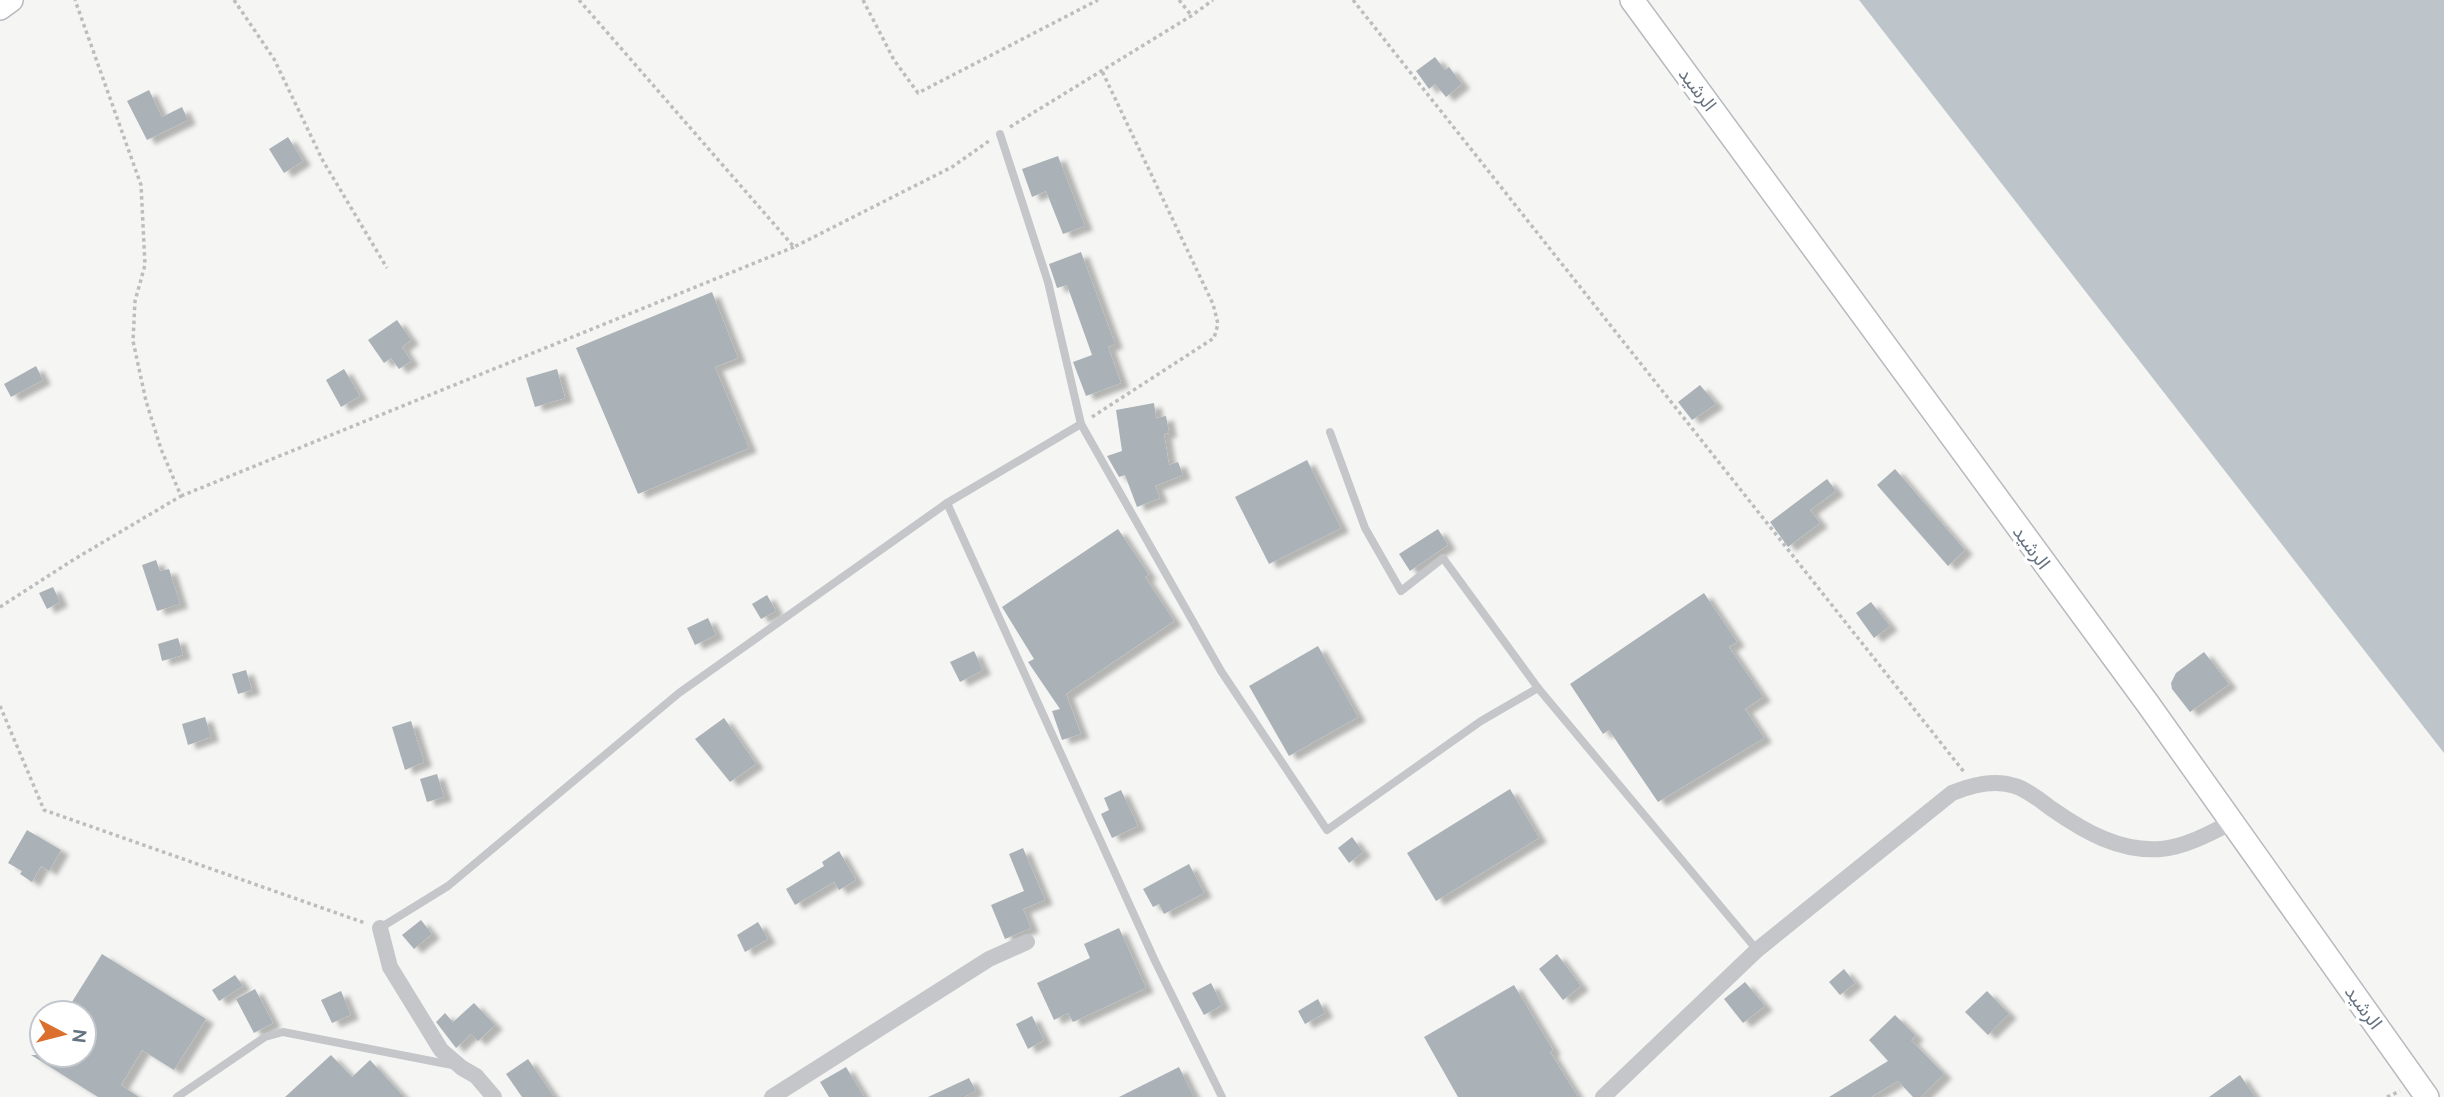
<svg xmlns="http://www.w3.org/2000/svg" width="2444" height="1097" viewBox="0 0 2444 1097" font-family="Ubuntu,'Noto Sans Arabic',sans-serif">
  <style>
    .water { fill: #bdc5ca }
    .building { fill: #aab1b7; filter: url(#shadow) }
    .lines { fill: none; stroke-linecap: round; stroke-linejoin: round }
    .secondary-casing { stroke: #b6b9be; stroke-width: 26 }
    .path { stroke: #bbbdbf; stroke-width: 3.5; stroke-dasharray: 3.5 3.5; stroke-linecap: butt }
    .service { stroke: #c4c6ca; stroke-width: 8 }
    .minor { stroke: #c4c6ca; stroke-width: 16 }
    .secondary { stroke: #fff; stroke-width: 23 }
    .labels { text-anchor: middle; stroke-width: 7; stroke-linejoin: round; paint-order: stroke }
    .street-label { font-size: 19px; fill: #667282; stroke: #fff }
  </style>
  <defs>
    <filter id="shadow"><feDropShadow dx="8" dy="4.5" stdDeviation="2" flood-color="#0004"/></filter>
  </defs>
  <rect width="100%" height="100%" fill="#f5f6f3"/>
  <path class="water" d="M1859,0H2444V753Z"/>
  <g class="building">
    <path d="M1435,57L1445,70L1449,67L1462,84L1446,97L1435,84L1429,89L1416,71Z"/>
    <path d="M149,90L162,117L182,107L188,120L147,140L127,101Z"/>
    <path d="M288,137L303,161L284,173L269,149Z"/>
    <path d="M1058,156L1085,226L1063,234L1046,191L1032,197L1022,169Z"/>
    <path d="M1081,252L1115,344L1108,347L1121,383L1086,396L1073,362L1092,355L1067,285L1057,288L1049,264Z"/>
    <path d="M712,292L738,358L715,367L749,448L638,494L576,348Z"/>
    <path d="M397,320L411,340L402,347L411,361L399,369L391,358L384,363L368,340Z"/>
    <path d="M36,366L43,380L11,397L4,384Z"/>
    <path d="M344,369L360,396L341,407L326,380Z"/>
    <path d="M557,369L565,398L535,407L526,378Z"/>
    <path d="M1700,385L1716,404L1692,420L1678,402Z"/>
    <path d="M1154,403L1156,418L1166,416L1169,433L1164,434L1169,465L1178,462L1183,475L1155,486L1160,498L1137,507L1125,475L1119,477L1107,456L1122,451L1116,410Z"/>
    <path d="M1307,460L1341,528L1269,564L1235,497Z"/>
    <path d="M1895,469L1965,550L1948,566L1877,485Z"/>
    <path d="M1827,479L1836,491L1810,510L1820,523L1788,547L1770,522Z"/>
    <path d="M1118,529L1149,575L1145,577L1174,621L1066,694L1081,734L1062,740L1052,711L1060,709L1028,662L1034,659L1002,607Z"/>
    <path d="M1438,529L1448,545L1410,571L1399,554Z"/>
    <path d="M156,560L160,571L169,569L180,604L157,611L142,565Z"/>
    <path d="M53,587L60,602L47,609L39,593Z"/>
    <path d="M1704,593L1737,642L1729,647L1763,697L1745,709L1764,738L1658,802L1609,730L1603,734L1570,684Z"/>
    <path d="M767,595L776,611L761,619L752,604Z"/>
    <path d="M1871,602L1890,626L1874,638L1856,613Z"/>
    <path d="M708,618L716,635L695,645L687,628Z"/>
    <path d="M178,638L183,655L162,661L158,644Z"/>
    <path d="M1318,646L1358,717L1289,756L1249,686Z"/>
    <path d="M974,651L983,670L960,682L950,662Z"/>
    <path d="M2204,652L2229,684L2190,712L2172,689L2171,683L2176,673Z"/>
    <path d="M246,670L252,690L238,694L232,674Z"/>
    <path d="M205,717L211,737L188,745L182,724Z"/>
    <path d="M724,718L756,764L730,782L695,739Z"/>
    <path d="M411,721L424,762L405,770L392,727Z"/>
    <path d="M437,774L444,797L427,802L420,779Z"/>
    <path d="M1510,789L1539,838L1436,901L1407,853Z"/>
    <path d="M1121,790L1138,826L1112,838L1101,814L1109,810L1104,798Z"/>
    <path d="M27,830L61,850L49,871L41,866L32,882L20,874L22,871L8,863Z"/>
    <path d="M1352,837L1363,852L1349,863L1338,848Z"/>
    <path d="M1023,848L1045,900L1023,909L1031,928L1005,939L991,905L1024,891L1009,854Z"/>
    <path d="M839,851L856,880L839,890L834,882L795,905L786,889L824,866L822,862Z"/>
    <path d="M1189,864L1204,893L1164,914L1159,904L1153,907L1143,889Z"/>
    <path d="M421,920L432,934L414,949L402,935Z"/>
    <path d="M758,922L768,939L745,952L737,935Z"/>
    <path d="M1119,928L1146,988L1073,1022L1068,1013L1054,1020L1037,983L1090,958L1084,944Z"/>
    <path d="M102,954L206,1019L174,1070L142,1050L121,1085L139,1097H98L31,1055H84V1013H65Z"/>
    <path d="M1557,954L1581,986L1563,1000L1539,969Z"/>
    <path d="M1844,969L1855,983L1840,995L1829,982Z"/>
    <path d="M235,975L243,986L219,1001L212,990Z"/>
    <path d="M1745,982L1765,1006L1743,1023L1724,999Z"/>
    <path d="M1211,983L1222,1005L1204,1015L1192,993Z"/>
    <path d="M1514,985L1553,1050L1550,1052L1578,1097H1458L1424,1037Z"/>
    <path d="M255,989L273,1023L254,1033L236,999Z"/>
    <path d="M341,991L351,1015L332,1023L321,1000Z"/>
    <path d="M1987,991L2009,1014L1988,1035L1965,1012Z"/>
    <path d="M1318,999L1325,1013L1305,1024L1298,1011Z"/>
    <path d="M474,1003L495,1025L478,1041L471,1034L456,1048L436,1022L445,1013L453,1022Z"/>
    <path d="M1895,1015L1916,1036L1911,1040L1944,1074L1921,1097H1913L1898,1081L1871,1097H1829L1888,1061L1869,1040Z"/>
    <path d="M1032,1016L1044,1040L1028,1049L1016,1024Z"/>
    <path d="M331,1055L352,1077L370,1060L404,1097H285Z"/>
    <path d="M528,1059L554,1097H522L506,1074Z"/>
    <path d="M846,1067L864,1097H829L820,1082Z"/>
    <path d="M1179,1067L1194,1097H1119Z"/>
    <path d="M2240,1075L2255,1097H2209Z"/>
    <path d="M969,1078L976,1091L964,1097H928Z"/>
  </g>
  <g class="lines">
    <defs>
      <g id="secondary">
        <path d="M1632,0L2148,704L2427,1097"/>
        <path d="M0,8L11,0"/>
      </g>
    </defs>
    <use href="#secondary" class="secondary-casing"/>
    <g class="path">
      <path d="M234,0L274,59L323,161L387,268"/>
      <path d="M579,0L794,247L952,167L989,141"/>
      <path d="M863,0L894,60L918,93L1098,0"/>
      <path d="M1179,0L1191,15"/>
      <path d="M1353,0L1964,772"/>
      <path d="M1010,127L1191,16L1213,0"/>
      <path d="M1092,417L1214,338L1218,324L1213,304L1102,71"/>
      <path d="M181,496L794,247"/>
      <path d="M0,607L73,560L181,496L161,449L146,401L133,341L135,301L145,265L141,185L75,0"/>
      <path d="M0,706L44,810L365,923"/>
      <path d="M2387,1097L2400,1091"/>
    </g>
    <g class="service">
      <path d="M1000,134L1048,282L1081,424L1221,671L1327,830L1481,721L1538,688"/>
      <path d="M1330,432L1365,528L1401,591L1443,558L1538,688L1757,950"/>
      <path d="M947,503L1155,961L1222,1097"/>
      <path d="M380,928L448,886L679,693L947,503L1081,424"/>
      <path d="M177,1097L265,1037L283,1032L452,1065"/>
    </g>
    <g class="minor">
      <path d="M380,928L390,967L441,1050L462,1068L476,1076L494,1097"/>
      <path d="M772,1097L989,959L1027,942"/>
      <path d="M1603,1097L1757,950L1952,793C1972,785 1994,779 2015,786C2028,790 2041,801 2052,809C2085,832 2120,852 2161,849C2185,847 2211,833 2232,822"/>
    </g>
    <use href="#secondary" class="secondary"/>
  </g>
  <g class="labels">
    <g class="street-label">
      <text transform="translate(1698 89) rotate(53)" y="7">الرشيد</text>
      <text transform="translate(2032 547) rotate(54)" y="7">الرشيد</text>
      <text transform="translate(2364 1007) rotate(54)" y="7">الرشيد</text>
    </g>
  </g>
  <g transform="translate(63 1034) rotate(97)"><circle r="33" fill="#ffffff" stroke="#c2c7cd" stroke-width="2"/>
  <path d="M0-5L12 26L0 18L-12 26Z" fill="#db702e"/>
  <text y="-10" font-size="19" font-weight="bold" text-anchor="middle" fill="#667282">N</text>
  </g>
</svg>
